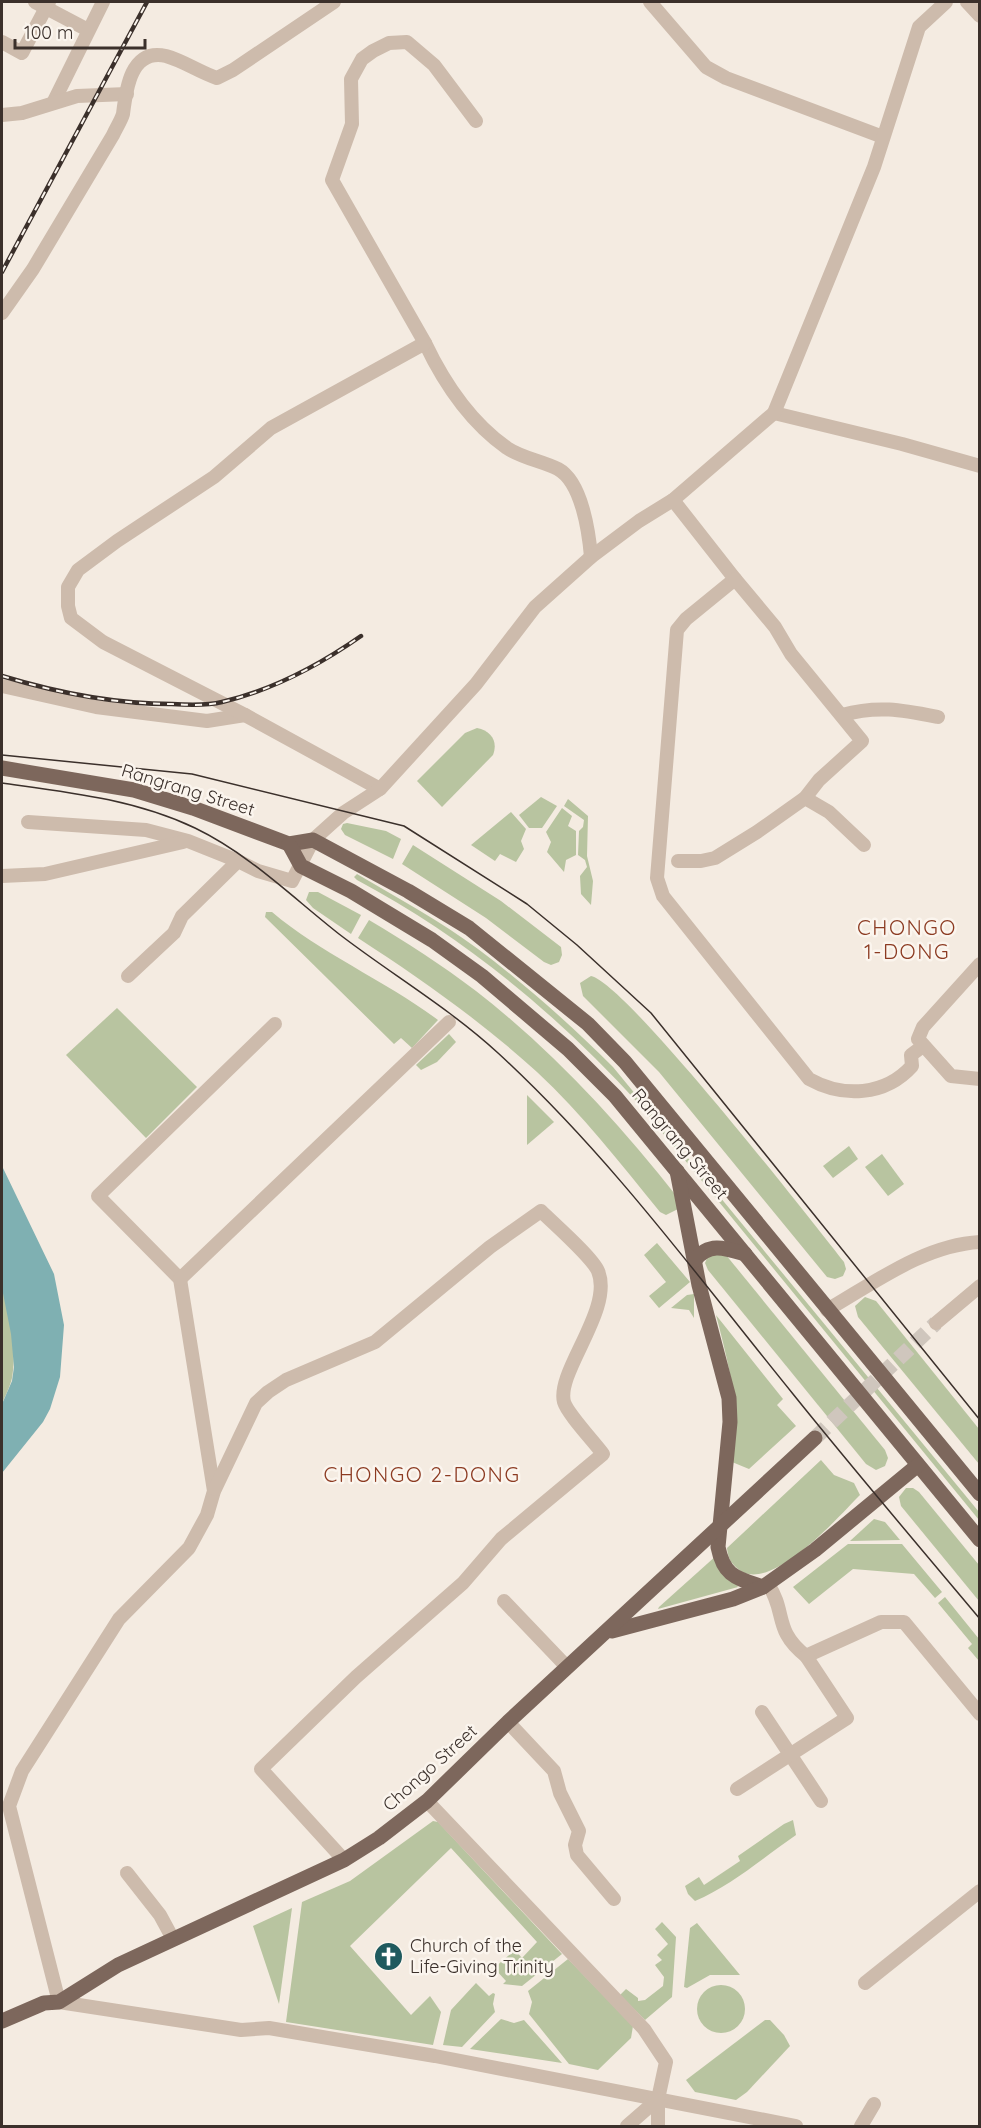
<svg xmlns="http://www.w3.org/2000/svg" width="981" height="2128" viewBox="0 0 981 2128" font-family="Quicksand,sans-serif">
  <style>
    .green { fill: #b8c4a0 }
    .water { fill: #7fb0b2 }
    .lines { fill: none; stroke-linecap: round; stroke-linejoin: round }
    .major-tunnel { stroke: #cfc6bd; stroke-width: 15; stroke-dasharray: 15 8; stroke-linecap: butt }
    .minor { stroke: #cdbbac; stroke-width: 14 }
    .major { stroke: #7d675c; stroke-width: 15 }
    .tram { stroke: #3b302b; stroke-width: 1.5 }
    .rail-casing { stroke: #3b302b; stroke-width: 4.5 }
    .rail { stroke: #fbf5ee; stroke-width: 2; stroke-dasharray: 7; stroke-linecap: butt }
    .labels { text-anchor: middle; stroke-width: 5; stroke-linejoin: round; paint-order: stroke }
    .street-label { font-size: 18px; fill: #3b302b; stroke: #fbf5ee }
    .poi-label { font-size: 18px; fill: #3b302b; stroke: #fbf5ee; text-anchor: start }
    .quarter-label { font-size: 21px; letter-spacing: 1.5px; fill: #8c3b22; stroke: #fbf5ee }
  </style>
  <rect width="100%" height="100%" fill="#f4ebe1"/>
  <g class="green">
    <path d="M477,728C492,731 498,742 493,755L442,807L417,781L465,733Z"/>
    <path d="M541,797L557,806L542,828H529L519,815Z"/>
    <path d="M568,799L588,816L587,856L593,881L591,905L581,894L580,876L587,867L585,860L578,855L579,831L583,827L584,820L564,806Z"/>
    <path d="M562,808L572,816L568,826L576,831V855L566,860L564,872L547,852L551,842L546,832Z"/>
    <path d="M511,812L526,829L521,841L524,849L516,862L500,854L495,861L471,845Z"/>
    <path d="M347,823L386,831L401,839L393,859L345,835L341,829L343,824Z"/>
    <path d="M413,845L501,901L561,947L562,955L559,962L551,965L544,962L486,918L402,864Z"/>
    <path d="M357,874C398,898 440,921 478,949C526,985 571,1025 613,1067L979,1512V1520L639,1104C557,1014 464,937 357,880L354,877Z"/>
    <path d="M309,892H318L361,915L351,934L313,908L306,900Z"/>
    <path d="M266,912H272C320,953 386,981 438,1020L412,1048L401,1038L394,1044L265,917Z"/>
    <path d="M369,920C406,942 442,965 476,991C553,1051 617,1121 678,1198V1209L666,1215L660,1212C621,1164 582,1114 537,1072C481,1021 421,979 358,938Z"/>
    <path d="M591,976C626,983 810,1219 844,1262L846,1269L843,1276L835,1279L827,1277L659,1072L583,996L580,983Z"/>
    <path d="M117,1008L197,1087L146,1138L66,1055Z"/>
    <path d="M449,1034L456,1042L437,1062L421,1070L416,1065Z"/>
    <path d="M527,1095L554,1122L527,1145Z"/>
    <path d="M849,1146L858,1159L833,1178L823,1166Z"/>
    <path d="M882,1154L904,1184L888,1196L865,1167Z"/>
    <path d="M657,1243L690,1282L659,1308L649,1296L666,1282L644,1255Z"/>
    <path d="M709,1254L726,1255L885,1450L888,1458L885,1466L876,1470L866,1464L708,1270L705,1263Z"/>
    <path d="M2,1288C11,1312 17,1352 12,1378C10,1387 5,1396 2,1404Z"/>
    <path d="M694,1294V1318L689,1310L671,1308L687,1295Z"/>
    <path d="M865,1297L876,1301L979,1429V1464L858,1317L855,1306Z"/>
    <path d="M716,1315L783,1399L777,1405L796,1426L749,1469L732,1462C741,1410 729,1365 716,1315Z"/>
    <path d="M821,1460L834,1475L854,1483L860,1495C840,1515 768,1598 737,1568C730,1562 728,1557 727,1548Z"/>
    <path d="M906,1488H913L919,1492L979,1565V1601L901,1506L899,1497Z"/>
    <path d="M874,1519L885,1522L900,1540L850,1541Z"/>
    <path d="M848,1544H902L942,1592L935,1598L914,1574L853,1569L809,1604L793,1587Z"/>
    <path d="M717,1555L738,1587L658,1609L659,1607Z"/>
    <path d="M945,1597L979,1639V1661L968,1648L972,1644L938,1603Z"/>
    <path d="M793,1820L796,1835C764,1857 731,1886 695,1901L688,1894L685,1886L699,1877L704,1885L740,1861L738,1856L784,1824Z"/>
    <path d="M433,1821L438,1822L562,1954L522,1986L503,1984L506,1981L494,1968L515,1950L522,1958L537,1942L451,1848L350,1946L411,2015L430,1996L441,2012L433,2045L286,2022L302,1902L350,1881Z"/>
    <path d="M292,1908L279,2004L253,1926Z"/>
    <path d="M662,1922L676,1937L672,1997L645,2020L620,1995L626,1989L638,1998V2001L645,2000L663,1986L664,1977L655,1965L662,1960L657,1955L668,1944L655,1929Z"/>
    <path d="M697,1923L740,1975H710L687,1988L684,1987L690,1928Z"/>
    <path d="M568,1959L633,2026L631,2038L598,2070L569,2064L529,2014L532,2002L528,1991Z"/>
    <path d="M476,1983L489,1996L493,1993L495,1994L493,2004L495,2012L462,2047L443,2045L451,2010Z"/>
    <circle cx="721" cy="2009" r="24"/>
    <path d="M501,2019L514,2023L524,2020L562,2063L470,2049Z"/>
    <path d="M765,2020H770L784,2035L790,2046L747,2092L736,2100L695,2092L686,2080Z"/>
  </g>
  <path class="water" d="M2,1166L54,1274L64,1325L60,1377L50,1409L43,1422L2,1473V1404L12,1381L14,1367L11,1334L2,1288Z"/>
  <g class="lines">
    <path class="major-tunnel" d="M815,1438L936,1323"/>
    <g class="minor">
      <path d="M35,2L88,30"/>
      <path d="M650,2L706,67L726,78L883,137"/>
      <path d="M967,2L980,16"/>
      <path d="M2,42L22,53L49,2"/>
      <path d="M54,101L103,2"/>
      <path d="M2,115L22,113L77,96L127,94"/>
      <path d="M2,313L33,269L113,135C116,128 121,121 123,114C126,89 131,48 166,56C184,61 199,72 217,78L233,70L334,2"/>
      <path d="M425,343C444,383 470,422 507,448C522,458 542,461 558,469C582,482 589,533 591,557"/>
      <path d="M774,413L902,444L980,466"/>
      <path d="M673,500L735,579L686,619L677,630L657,878L663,896L809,1079C843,1098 885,1096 912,1066L911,1055L923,1046"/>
      <path d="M2,686L96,707L207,721L245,715"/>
      <path d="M842,715C878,705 902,710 938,717"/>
      <path d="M380,789L245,715L103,642L71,618L68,606V587L78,570L117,541L214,477L271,428L425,343L332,180L352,124L351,79L362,59L373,51L389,43L407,42L434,65L476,121"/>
      <path d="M805,798L829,812L864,845"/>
      <path d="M28,822L146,830L188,841L238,861"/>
      <path d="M678,861H701L715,858L757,832L805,798L819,780L862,741L791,654L775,627L735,579"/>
      <path d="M2,876L45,874L183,842"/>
      <path d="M980,964L923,1027L918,1039L951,1076L980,1079"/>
      <path d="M128,976L174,933L182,916L238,861L258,871L292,881L313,840L343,813L380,789L476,684L535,607L591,557L639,521L673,500L774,413L874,167L919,27L946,2"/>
      <path d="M275,1024L98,1196L180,1279L214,1491L207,1515L189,1548L119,1619L22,1771L9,1806L59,2002L241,2030L269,2028L435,2056L796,2126"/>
      <path d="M180,1279L449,1022"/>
      <path d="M827,1310C874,1283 924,1245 980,1242"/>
      <path d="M936,1323L980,1286"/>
      <path d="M215,1489L256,1403L268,1392L286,1380L375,1342L490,1247L541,1211C554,1224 592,1257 598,1271C614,1309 556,1372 564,1402C567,1413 595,1443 603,1454L501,1539L463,1583L356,1677L261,1769L344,1860"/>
      <path d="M768,1584C787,1613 773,1630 806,1656L881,1622H904L980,1714"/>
      <path d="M504,1601L567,1667"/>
      <path d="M762,1712L821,1801"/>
      <path d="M508,1722L554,1771L560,1793L579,1831L575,1845L577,1855L614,1899"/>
      <path d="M737,1789L847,1718L806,1656"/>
      <path d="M427,1801L644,2029L666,2062L658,2099V2126"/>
      <path d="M127,1873L160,1915L173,1939"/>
      <path d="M865,1983L980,1891"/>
      <path d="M627,2126L658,2099"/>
      <path d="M861,2126L874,2104"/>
    </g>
    <g class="major">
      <path d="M2,768L134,790L193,808L289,844L313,840L408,891L469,928L588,1024L625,1062L980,1494"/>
      <path d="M289,844L301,866L351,891L432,940L482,976L568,1049L615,1096L980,1540"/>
      <path d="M677,1171L699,1285L729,1398L730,1422L718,1547C724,1577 737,1578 763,1587"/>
      <path d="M695,1260C709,1242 725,1248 745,1254"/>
      <path d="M612,1631L733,1599L763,1587L815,1550L918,1465"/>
      <path d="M2,2021L44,2003L59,2002L118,1965L344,1860L379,1838L427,1801L508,1722L815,1438"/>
    </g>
    <g class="tram">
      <path d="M2,755L192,774L404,826L527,904L577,945L651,1013L980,1420"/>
      <path d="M2,783C67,792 134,799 195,828C249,854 292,897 339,934C391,974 449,1008 498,1053C610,1156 698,1277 793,1394C854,1470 917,1544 980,1619"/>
    </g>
    <defs>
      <g id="rail">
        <path d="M2,272L147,2"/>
        <path d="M2,676C58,693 113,704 172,704C188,705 206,706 222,702C273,690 318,666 361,636"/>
      </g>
    </defs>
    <use href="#rail" class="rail-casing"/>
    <use href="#rail" class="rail"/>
  </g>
  <defs>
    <symbol id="church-disc" viewBox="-11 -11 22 22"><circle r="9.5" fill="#1f5a5e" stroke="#fbf5ee"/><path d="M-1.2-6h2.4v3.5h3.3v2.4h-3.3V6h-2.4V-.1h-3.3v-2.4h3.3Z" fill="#fff"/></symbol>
  </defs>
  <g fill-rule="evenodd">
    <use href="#church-disc" x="372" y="1940" width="33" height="33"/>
  </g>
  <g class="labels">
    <g class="street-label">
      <text transform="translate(188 790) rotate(17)" y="6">Rangrang Street</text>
      <text transform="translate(680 1144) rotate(50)" y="6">Rangrang Street</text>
      <text transform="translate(430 1768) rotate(-42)" y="6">Chongo Street</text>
    </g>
    <g class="poi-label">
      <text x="410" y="1952">Church of the<tspan x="410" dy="21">Life-Giving Trinity</tspan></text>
    </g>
    <g class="quarter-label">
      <text x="907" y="935">CHONGO<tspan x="907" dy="24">1-DONG</tspan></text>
      <text x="422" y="1482">CHONGO 2-DONG</text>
    </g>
  </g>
  <rect width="981" height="2128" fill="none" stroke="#3b302b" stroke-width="6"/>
  <path d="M15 39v9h130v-9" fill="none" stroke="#3b302b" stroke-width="3"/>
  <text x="24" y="39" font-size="18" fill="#3b302b" stroke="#fbf5ee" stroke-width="4.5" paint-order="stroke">100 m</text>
</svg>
